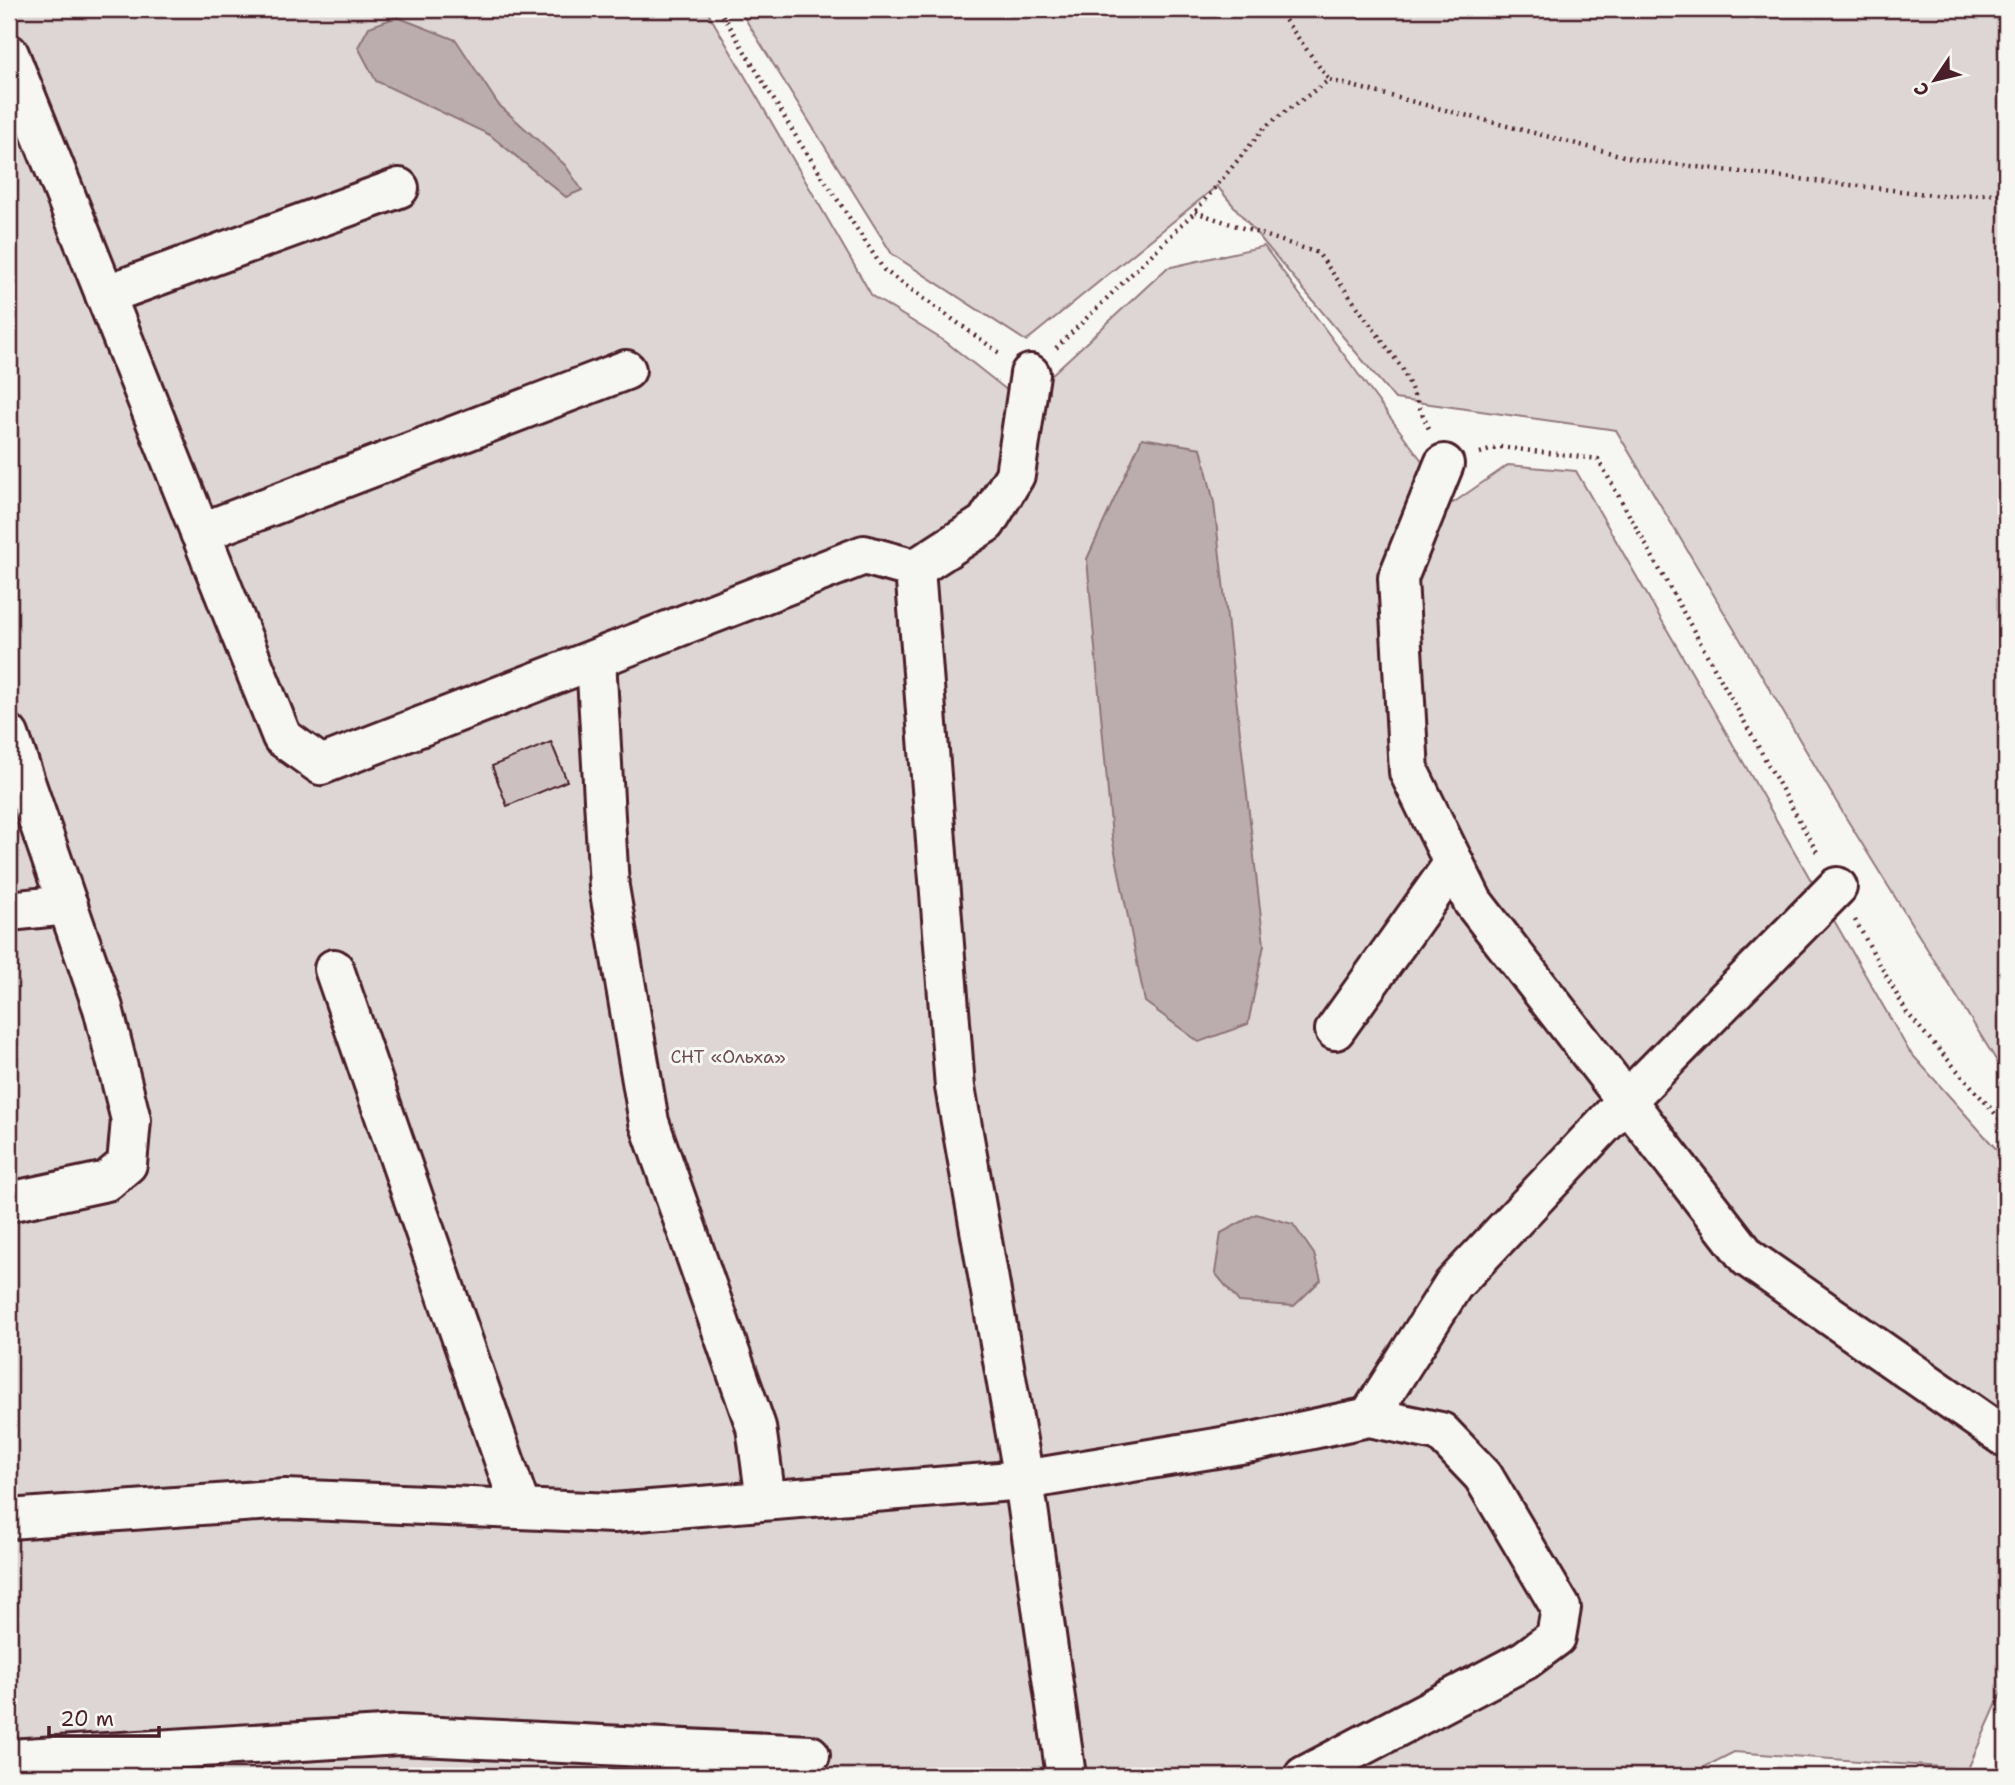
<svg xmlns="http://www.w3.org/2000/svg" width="2015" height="1785" viewBox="0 0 2015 1785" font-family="'Shantell Sans',sans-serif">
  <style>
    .green { fill: #ddd6d5; stroke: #947a80; stroke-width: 2 }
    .water { fill: #bbadae; stroke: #8e747a; stroke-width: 2 }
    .building { fill: #ccc1c0; stroke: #4a1f2b; stroke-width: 2 }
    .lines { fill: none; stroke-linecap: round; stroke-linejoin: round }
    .minor-casing { stroke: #4a1f2b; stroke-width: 44 }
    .path { stroke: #4a1f2b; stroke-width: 4.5; stroke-dasharray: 2 5; stroke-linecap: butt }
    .minor { stroke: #f6f6f2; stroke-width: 38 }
    .labels { text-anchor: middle; stroke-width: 6; stroke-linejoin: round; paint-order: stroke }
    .park-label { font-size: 18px; fill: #6f4d56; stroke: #f6f6f2 }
  </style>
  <rect width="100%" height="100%" fill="#f6f6f2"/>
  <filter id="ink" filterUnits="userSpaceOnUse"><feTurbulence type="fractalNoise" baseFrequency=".0143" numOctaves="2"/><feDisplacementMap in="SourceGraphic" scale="14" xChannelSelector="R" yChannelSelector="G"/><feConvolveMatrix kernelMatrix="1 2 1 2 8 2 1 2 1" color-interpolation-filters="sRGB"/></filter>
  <g filter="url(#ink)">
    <g class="green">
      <path d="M9,9H706L872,296L946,342L1022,402L1167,268L1264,246L1453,503L1508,465L1576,471L1909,1051L2006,1160V1695L2001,1694L1968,1769L1734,1752L1687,1776H9Z"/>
      <path d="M739,9H2006V1076L1846,818L1616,430L1395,399L1217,186L1026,341L892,254Z"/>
    </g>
    <g class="water">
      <path d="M397,17L456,40L498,104L565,165L582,190L566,197L490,135L376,81L358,47L369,27Z"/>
      <path d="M1142,438L1201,448L1214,503L1264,945L1248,1024L1199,1042L1145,1002L1112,837L1087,559Z"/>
      <path d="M1256,1214L1293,1224L1314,1254L1321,1280L1294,1306L1239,1302L1215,1273L1221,1233Z"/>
    </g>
    <path class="building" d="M551,742L567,781L507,806L492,766Z"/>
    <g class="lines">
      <defs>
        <g id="minor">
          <path d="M9,54L282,737L321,765L864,555L915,569L986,523L1015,475L1030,374"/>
          <path d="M105,295L399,188"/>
          <path d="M1444,464L1398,578L1409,772L1473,902L1748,1258L2006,1438"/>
          <path d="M200,533L626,370"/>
          <path d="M915,569L955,1087L1024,1480L1066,1776"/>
          <path d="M596,659L609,887L649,1122L756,1427L766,1500"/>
          <path d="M9,735L103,1008L131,1120L127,1164L107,1181L9,1202"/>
          <path d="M9,911L68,905"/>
          <path d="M334,969L521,1509"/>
          <path d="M1335,1030L1454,863"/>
          <path d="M1369,1417L1453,1285L1626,1101L1837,887"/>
          <path d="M9,1519L285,1499L613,1513L1024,1480L1252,1442L1369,1417L1441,1432L1483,1476L1561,1608L1556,1637L1525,1660L1304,1776"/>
          <path d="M9,1759L399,1735L810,1755"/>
        </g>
      </defs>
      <use href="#minor" class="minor-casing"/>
      <g class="path">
        <path d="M719,9L800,143L884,270L1001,354"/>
        <path d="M1277,9L1329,80"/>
        <path d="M1195,212L1318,253L1402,368L1429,429"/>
        <path d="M1056,348L1195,212L1266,126L1329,80L1639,160L1943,196L2006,193"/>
        <path d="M1480,453L1500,447L1598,459L1818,854"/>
        <path d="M1855,920L1907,1013L2006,1126"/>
      </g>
      <use href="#minor" class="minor"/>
    </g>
  </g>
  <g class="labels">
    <g class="park-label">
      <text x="728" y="1063">СНТ «Ольха»</text>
    </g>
  </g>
  <rect width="2015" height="1785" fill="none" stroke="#f6f6f2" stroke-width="35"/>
  <rect x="18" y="18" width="1980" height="1750" fill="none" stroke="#4a1f2b" stroke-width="2.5" filter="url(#ink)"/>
  <g transform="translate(1935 80) rotate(235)" stroke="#f6f6f2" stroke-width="5" paint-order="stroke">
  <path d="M0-5L12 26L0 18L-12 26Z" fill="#4a1f2b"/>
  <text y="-10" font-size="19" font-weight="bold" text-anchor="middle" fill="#4a1f2b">С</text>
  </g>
  <path d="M49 1726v10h110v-10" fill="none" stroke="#4a1f2b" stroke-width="3.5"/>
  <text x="60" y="1726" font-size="21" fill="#4a1f2b" stroke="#f6f6f2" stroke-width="5" paint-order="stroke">20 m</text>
</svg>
